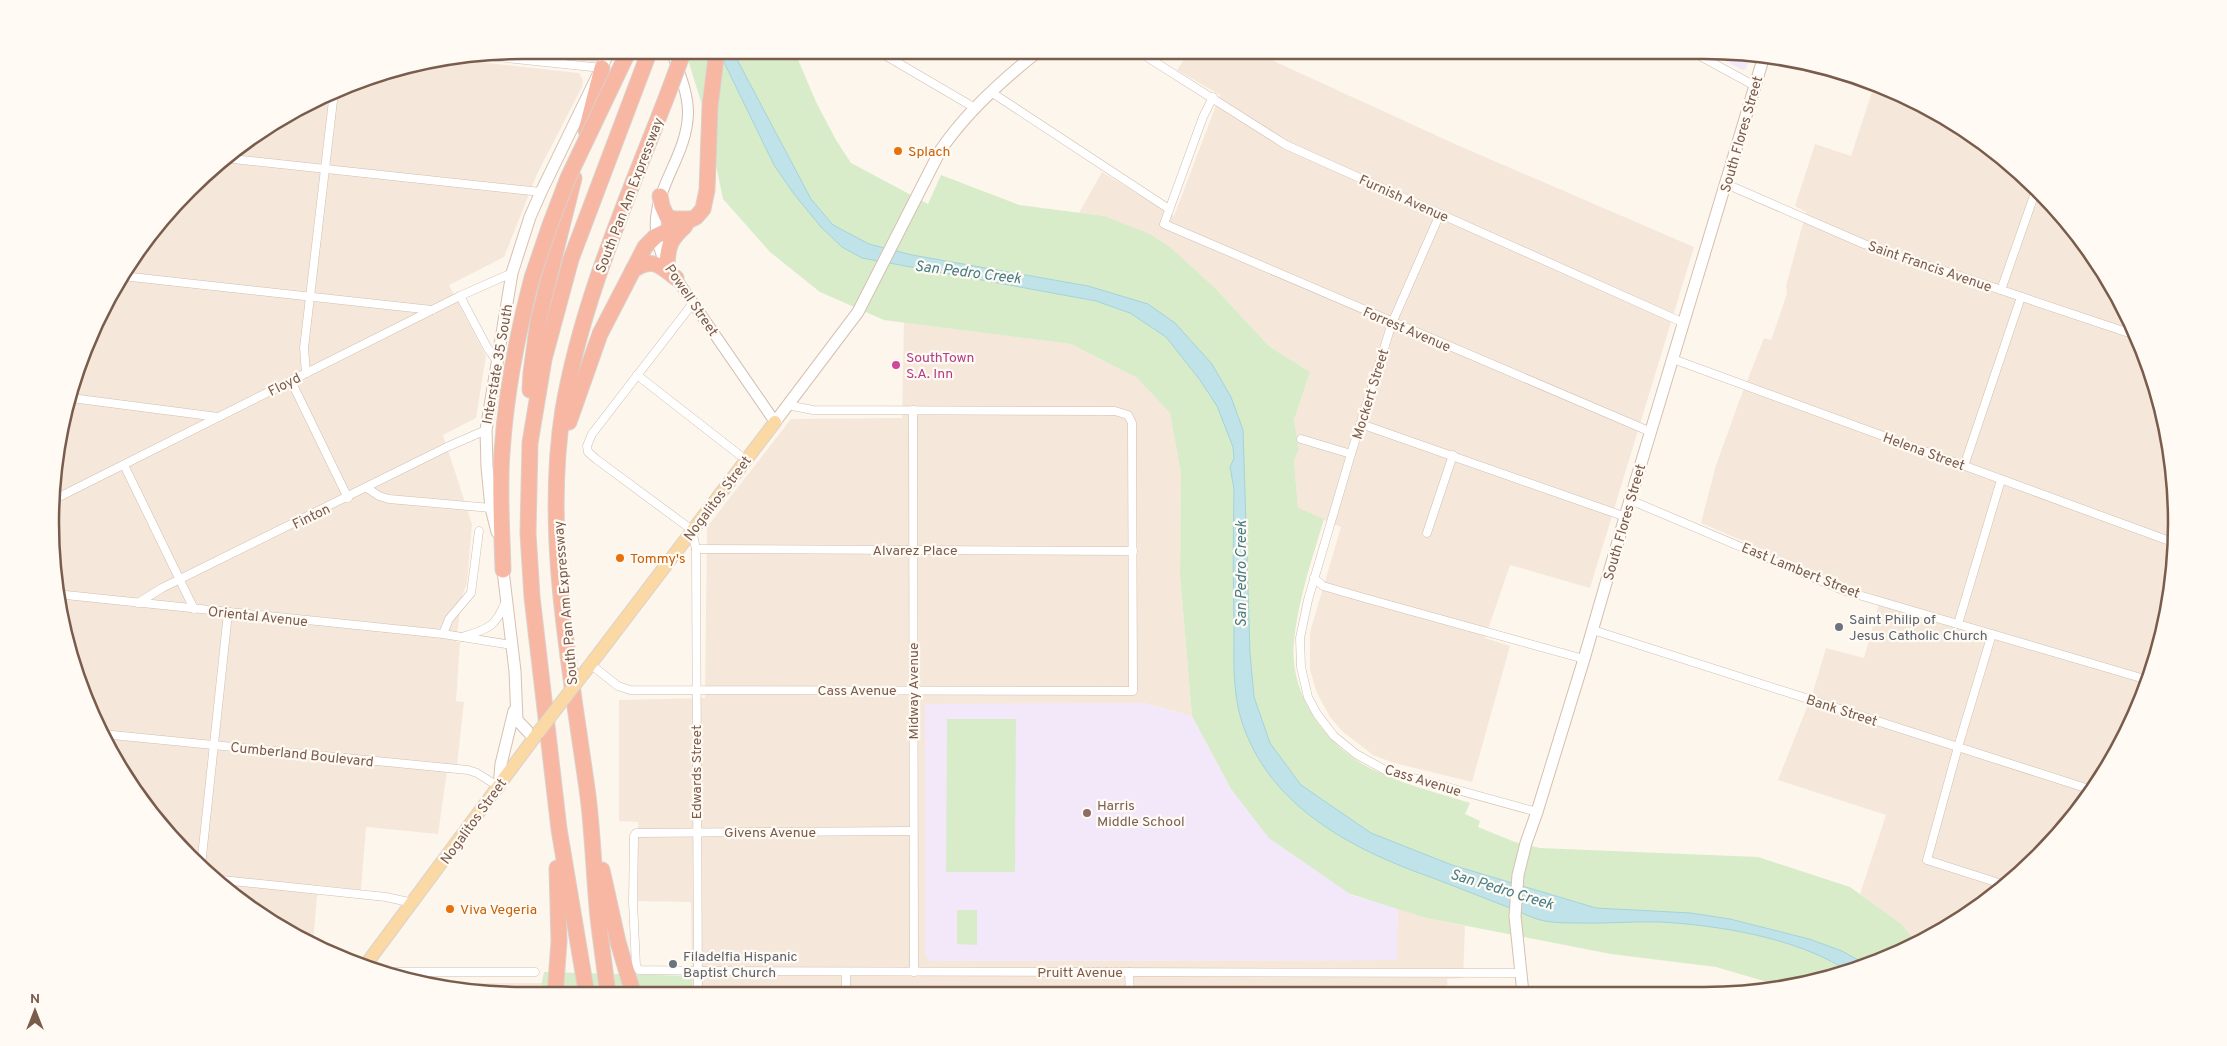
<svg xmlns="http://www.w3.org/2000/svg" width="2227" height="1046" viewBox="0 0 2227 1046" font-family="Overpass,sans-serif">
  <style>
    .residential { fill: #f5e8da }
    .education { fill: #f3e8fa }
    .green { fill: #d8ecc9 }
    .water { fill: #bfe3e8; stroke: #a5d3da }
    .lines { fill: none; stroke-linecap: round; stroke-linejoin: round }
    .minor-casing { stroke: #d1beb0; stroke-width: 9 }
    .tertiary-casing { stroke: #d1beb0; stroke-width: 12 }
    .secondary-casing { stroke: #d6c0b0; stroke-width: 13 }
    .primary-casing { stroke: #dad1cd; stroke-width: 14 }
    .motorway-casing { stroke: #dad1cd; stroke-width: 17 }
    .minor { stroke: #fff; stroke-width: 8 }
    .tertiary { stroke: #fff; stroke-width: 10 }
    .secondary { stroke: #fff; stroke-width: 11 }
    .primary { stroke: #fbd9a5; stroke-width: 12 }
    .motorway { stroke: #f7b7a3; stroke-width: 15 }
    .primary-bridge-casing { stroke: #dad1cd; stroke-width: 14; stroke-linecap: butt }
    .motorway-bridge-casing { stroke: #dad1cd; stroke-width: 17; stroke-linecap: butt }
    .primary-bridge { stroke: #fbd9a5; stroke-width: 12 }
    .motorway-bridge { stroke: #f7b7a3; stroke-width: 15 }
    .food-dot { fill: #e8710a; stroke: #fffaf3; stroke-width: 2 }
    .hotel-dot { fill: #d1479c; stroke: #fffaf3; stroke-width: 2 }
    .worship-dot { fill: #6b7280; stroke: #fffaf3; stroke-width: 2 }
    .education-dot { fill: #8d6e63; stroke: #fffaf3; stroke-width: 2 }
    .labels { text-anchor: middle; stroke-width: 4.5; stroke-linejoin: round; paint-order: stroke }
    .street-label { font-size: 14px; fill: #7a5c4d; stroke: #fffaf3 }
    .food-label { font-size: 14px; fill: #c56008; stroke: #fffaf3; text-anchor: start }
    .hotel-label { font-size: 14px; fill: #b23c85; stroke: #fffaf3; text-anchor: start }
    .worship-label { font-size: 14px; fill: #5b616d; stroke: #fffaf3; text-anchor: start }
    .education-label { font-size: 14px; fill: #785e54; stroke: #fffaf3; text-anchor: start }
    .water-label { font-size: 15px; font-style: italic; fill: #437c86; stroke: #fffaf3 }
    .rim { fill: none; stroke: #7a5c4d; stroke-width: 2.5 }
  </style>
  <rect width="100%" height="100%" fill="#fdf6ec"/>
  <g class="residential">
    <path d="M523,50H608L598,62H595L505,53Z"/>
    <path d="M1190,50H1254L1278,63L1457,145L1694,247L1590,588L1510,565L1485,638L1510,646L1472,782L1394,763L1373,755L1342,731L1330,717L1317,693L1310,670V632L1341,527L1298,509L1294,461L1299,449L1294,420L1310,372L1269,346L1218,291L1104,216L1079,213L1102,172L1174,216L1220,95L1177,70Z"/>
    <path d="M460,60L579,73L583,80L582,87L537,174L504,257L449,285L486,356L476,418L443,435L472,524L467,583L462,596L456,642H460L456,701L464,702L457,765L448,764L438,834L366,827L361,890L318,885L313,942L211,879L113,759L75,675L54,585L59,431L113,287L211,167L287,113L371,75Z"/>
    <path d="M1875,83L1885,86L1967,130L2038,188L2097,260L2141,342L2168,430L2177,523L2168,615L2141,704L2079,811L1992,898L1916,942L1900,924L1860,894L1886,815L1778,780L1813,692L1826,648L1864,658L1881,597L1845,585L1701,523L1716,465L1740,399L1764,338L1771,340L1787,294L1786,286L1806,212L1795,206L1815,144L1851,156Z"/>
    <path d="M904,322L1071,344L1137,378L1170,413L1181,474L1180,575L1192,716L1144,703L925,953L929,961L1396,960L1398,909L1426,918L1465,926L1463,978L1447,979L1448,993L692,995L691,902L638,901V822L619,821V700L705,698L707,527L791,419L902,418Z"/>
    <path d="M427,983H542L539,996L430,987L427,986Z"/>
  </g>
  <g class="education">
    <path d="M1706,50L1750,54L1746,69L1742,70Z"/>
    <path d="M1144,703L1192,716L1231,789L1351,895L1398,909L1397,960L929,961L925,953V704Z"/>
  </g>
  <g class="green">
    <path d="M685,50H794L816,102L836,140L851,163L928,204L941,175L1019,205L1104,216L1150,234L1171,248L1217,290L1269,346L1310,372L1294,420L1299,449L1294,461L1298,508L1324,519C1312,559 1298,600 1294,641C1288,695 1328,750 1376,771C1406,785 1438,793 1470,803L1465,814L1480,821L1478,827L1515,842L1540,848L1758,857L1850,887L1901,924L1916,942L1885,960L1784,987L1716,967L1611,954L1426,918L1350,894L1269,838L1231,789L1192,716L1180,575L1181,474L1170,413L1137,378L1071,344L884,320L820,292L770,252L723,199L707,121Z"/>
    <path d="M947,719H1016L1015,872H946Z"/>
    <path d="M957,910H977V945L957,944Z"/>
    <path d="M544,972L692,976V995L539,996Z"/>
  </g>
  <path class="water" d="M718,50H732L811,199L833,225L869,244L912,255L1088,286L1148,304L1175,323L1212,364L1231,397L1243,430L1250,653L1254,697L1270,743L1301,785L1371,833L1452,865L1596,908L1691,913L1730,919L1809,939L1842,951L1867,965L1846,970C1797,938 1718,925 1660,922C1633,921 1605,924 1577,923C1567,923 1555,923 1545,921C1533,919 1521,912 1510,908C1484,898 1459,888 1433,878C1356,851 1274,810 1244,728C1232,696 1234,661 1234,628C1233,581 1233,535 1234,489L1230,467L1234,458L1233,447L1217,406L1200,380L1166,337L1130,313L1096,301L862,258L842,247L821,227L794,194L774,165Z"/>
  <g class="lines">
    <defs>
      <g id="minor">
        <path d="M876,50L975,108"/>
        <path d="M1136,50L1286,145L1684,323"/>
        <path d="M1689,50L1755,86"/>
        <path d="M488,56L602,68"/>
        <path d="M991,92L1169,209"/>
        <path d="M1213,97L1203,117L1164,224L1651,432"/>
        <path d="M224,158L541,192"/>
        <path d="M1726,184L1864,244L2138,336"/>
        <path d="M1440,214L1392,323L1351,454L1308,600L1300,638L1301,667L1308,697L1317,714L1334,736L1356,754L1385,770L1537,812"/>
        <path d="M122,276L432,310"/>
        <path d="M2001,290L2037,187"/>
        <path d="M460,296L487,347L496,360"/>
        <path d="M693,303L592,434L587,446L588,452L596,459L692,530L696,549L698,995"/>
        <path d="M1673,359L2175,543"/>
        <path d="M306,373L304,348L334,92"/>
        <path d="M637,375L746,460"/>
        <path d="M291,381L348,498"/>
        <path d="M71,398L218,417"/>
        <path d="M913,410L914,972"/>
        <path d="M1361,424L1626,517"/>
        <path d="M1301,439L1351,454"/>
        <path d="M124,465L194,609"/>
        <path d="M1964,466L2021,297"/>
        <path d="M367,488L379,496L389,499L491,508"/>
        <path d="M57,498L460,296L512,273"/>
        <path d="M1630,500L1845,591L2148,680"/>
        <path d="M1427,533L1453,455"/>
        <path d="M696,549L1133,551"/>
        <path d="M1314,578L1323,586L1368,599L1584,659"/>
        <path d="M56,594L443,634L512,645"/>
        <path d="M138,603L162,588L447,447L486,430"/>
        <path d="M1958,624L2001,480"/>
        <path d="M1593,630L2092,790"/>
        <path d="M443,634L449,619L471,593L479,531"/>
        <path d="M1992,634L1958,747L1927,860L2005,885"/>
        <path d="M462,637C487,629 495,628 505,603"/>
        <path d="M590,664L618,686L630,690L1133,691L1132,423L1128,415L1115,411L813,410L787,405"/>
        <path d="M102,734L468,770L477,773L499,787"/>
        <path d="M913,831L636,833L634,836L633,902L636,966L639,970L710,971L1521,973"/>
        <path d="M201,866L228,613"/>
        <path d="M212,879L386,897L413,903"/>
        <path d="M365,965L389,972H535"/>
        <path d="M1129,972L1130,994"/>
        <path d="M846,995V972"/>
      </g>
      <g id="tertiary">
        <path d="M665,262C635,202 687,167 688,113C688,91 678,70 671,50"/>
        <path d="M673,274L775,422"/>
      </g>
      <g id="secondary">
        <path d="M775,422L858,312L940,151C966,112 1003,79 1040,50"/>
        <path d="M497,532L491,508L487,467L486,430L512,273L530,217L541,192L610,50"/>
        <path d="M502,562L515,671L517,720L534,738"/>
        <path d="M499,787L501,764L514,711"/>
        <path d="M1523,993L1515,916L1518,875L1526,843L1537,812L1584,659L1630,500L1764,56"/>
      </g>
      <g id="primary">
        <path d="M587,669L775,422"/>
        <path d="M364,967L537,734"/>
      </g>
      <g id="motorway">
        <path d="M586,131L602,68"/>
        <path d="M660,196L662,206L667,217L674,219H689"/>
        <path d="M667,265C668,245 670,240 685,226"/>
        <path d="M633,270C653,257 659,265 676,278"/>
        <path d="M530,390L531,373L538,322L574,178"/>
        <path d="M569,422L600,334L645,247L656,236L696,217L703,209L707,190L710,106L717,50"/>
        <path d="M503,570C502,531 499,491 502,452C506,393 517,335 532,278"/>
        <path d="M602,870L618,942L634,996"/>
        <path d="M555,996L559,941L557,868"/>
        <path d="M587,996L559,829L532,597L528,533L530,443L544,359L571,259L650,50"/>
        <path d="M608,996C605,969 601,943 598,917C594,877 593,836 588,796C571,671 543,536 563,410C582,298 630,193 670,88"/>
      </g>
    </defs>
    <use href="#minor" class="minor-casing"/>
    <use href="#tertiary" class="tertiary-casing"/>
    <use href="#secondary" class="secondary-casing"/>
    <use href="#primary" class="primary-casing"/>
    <use href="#motorway" class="motorway-casing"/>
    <use href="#minor" class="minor"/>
    <use href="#tertiary" class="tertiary"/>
    <use href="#secondary" class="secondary"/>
    <use href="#primary" class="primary"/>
    <use href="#motorway" class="motorway"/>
    <defs>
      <path id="primary-bridge" d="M537,734L587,669"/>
      <g id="motorway-bridge">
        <path d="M670,88L684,50"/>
        <path d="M532,278L550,225L568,178L629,50"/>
      </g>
    </defs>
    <use href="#primary-bridge" class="primary-bridge-casing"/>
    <use href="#motorway-bridge" class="motorway-bridge-casing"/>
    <use href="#primary-bridge" class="primary-bridge"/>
    <use href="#motorway-bridge" class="motorway-bridge"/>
  </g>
  <g class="food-dot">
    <circle cx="898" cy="151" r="5"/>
    <circle cx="620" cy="558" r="5"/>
    <circle cx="450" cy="909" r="5"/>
  </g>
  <circle class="hotel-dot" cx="896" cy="365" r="5"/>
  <g class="worship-dot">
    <circle cx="1839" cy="627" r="5"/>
    <circle cx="673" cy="964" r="5"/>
  </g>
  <circle class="education-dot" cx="1087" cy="813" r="5"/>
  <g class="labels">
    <g class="street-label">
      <text transform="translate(1741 134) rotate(-74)" y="5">South Flores Street</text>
      <text transform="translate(629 195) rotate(-69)" y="5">South Pan Am Expressway</text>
      <text transform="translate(1404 198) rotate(24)" y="5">Furnish Avenue</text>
      <text transform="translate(1930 266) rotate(19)" y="5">Saint Francis Avenue</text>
      <text transform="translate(692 300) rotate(56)" y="5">Powell Street</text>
      <text transform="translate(1407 329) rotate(23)" y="5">Forrest Avenue</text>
      <text transform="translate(497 364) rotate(-80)" y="5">Interstate 35 South</text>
      <text transform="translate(284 384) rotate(-27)" y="5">Floyd</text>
      <text transform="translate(1370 394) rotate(-73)" y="5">Mockert Street</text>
      <text transform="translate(1924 451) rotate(20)" y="5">Helena Street</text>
      <text transform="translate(717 498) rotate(-53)" y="5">Nogalitos Street</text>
      <text transform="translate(311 516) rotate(-26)" y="5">Finton</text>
      <text transform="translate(1624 522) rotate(-74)" y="5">South Flores Street</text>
      <text x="915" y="555">Alvarez Place</text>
      <text transform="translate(1801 570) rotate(22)" y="5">East Lambert Street</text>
      <text transform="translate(565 603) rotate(-95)" y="5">South Pan Am Expressway</text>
      <text transform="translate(258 616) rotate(6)" y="5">Oriental Avenue</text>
      <text x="857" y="695">Cass Avenue</text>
      <text transform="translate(913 691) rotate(-90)" y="5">Midway Avenue</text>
      <text transform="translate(1842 710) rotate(18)" y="5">Bank Street</text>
      <text transform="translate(302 754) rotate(6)" y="5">Cumberland Boulevard</text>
      <text transform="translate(696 772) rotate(-90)" y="5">Edwards Street</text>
      <text transform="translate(1423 780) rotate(17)" y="5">Cass Avenue</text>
      <text transform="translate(473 821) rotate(-54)" y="5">Nogalitos Street</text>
      <text x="770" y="837">Givens Avenue</text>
      <text x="1080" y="977">Pruitt Avenue</text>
    </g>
    <g class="food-label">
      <text x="908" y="156">Splach</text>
      <text x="630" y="563">Tommy's</text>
      <text x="460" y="914">Viva Vegeria</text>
    </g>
    <g class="hotel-label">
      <text x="906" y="362">SouthTown<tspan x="906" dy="16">S.A. Inn</tspan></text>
    </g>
    <g class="worship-label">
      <text x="1849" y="624">Saint Philip of<tspan x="1849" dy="16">Jesus Catholic Church</tspan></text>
      <text x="683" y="961">Filadelfia Hispanic<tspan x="683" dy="16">Baptist Church</tspan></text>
    </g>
    <g class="education-label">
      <text x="1097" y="810">Harris<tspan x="1097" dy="16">Middle School</tspan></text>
    </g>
    <g class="water-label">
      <text transform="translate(968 272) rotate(7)" y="5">San Pedro Creek</text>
      <text transform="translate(1241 574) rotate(-90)" y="5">San Pedro Creek</text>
      <text transform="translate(1502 889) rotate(17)" y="5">San Pedro Creek</text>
    </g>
  </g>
  <path d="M0 0H2227V1046H0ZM523 59H1704A464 464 0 0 1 2168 523V523A464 464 0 0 1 1704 987H523A464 464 0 0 1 59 523V523A464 464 0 0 1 523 59Z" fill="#fffaf3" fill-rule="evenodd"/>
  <path class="rim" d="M523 59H1704A464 464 0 0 1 2168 523V523A464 464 0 0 1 1704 987H523A464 464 0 0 1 59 523V523A464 464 0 0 1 523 59Z"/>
  <g transform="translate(35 1011)" stroke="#fffaf3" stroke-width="4" paint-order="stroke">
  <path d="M0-4L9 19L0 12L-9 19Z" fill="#7a5c4d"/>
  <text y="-8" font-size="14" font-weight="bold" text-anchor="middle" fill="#7a5c4d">N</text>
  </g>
</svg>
